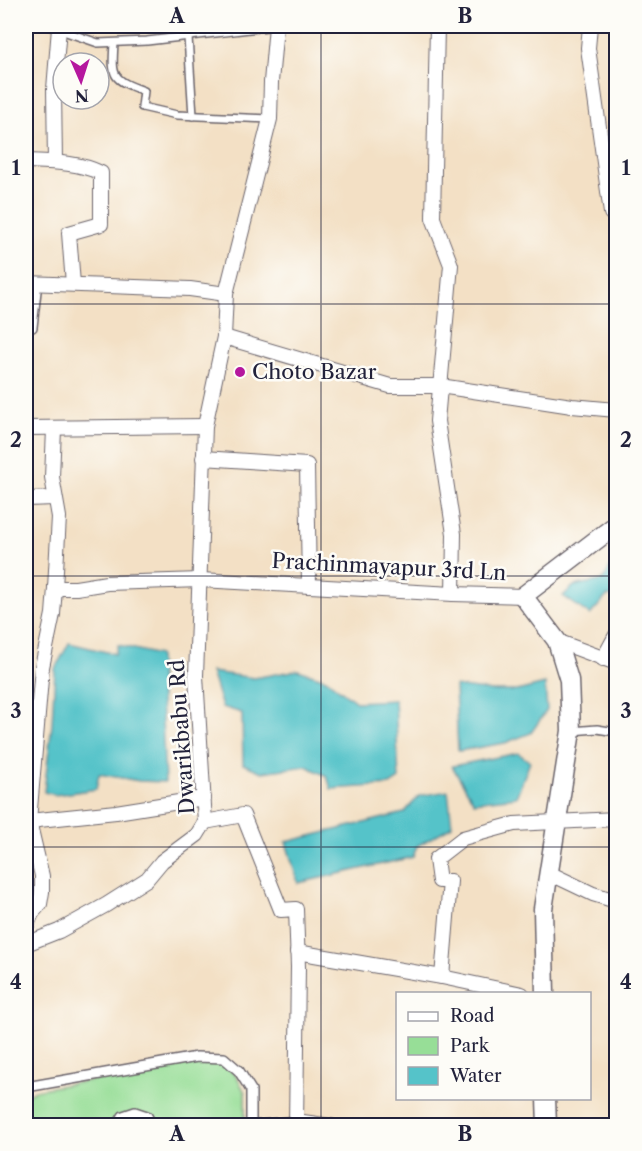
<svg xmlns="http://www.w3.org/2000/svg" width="642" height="1151" viewBox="0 0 642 1151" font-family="'Libre Caslon Text',serif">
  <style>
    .green { fill: #97de97; stroke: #5c8069; stroke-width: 1.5 }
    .water { fill: #55c3c9; stroke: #3c7282; stroke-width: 1.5 }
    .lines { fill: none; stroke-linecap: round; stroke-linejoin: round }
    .service-casing { stroke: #6b646b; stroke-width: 10 }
    .pedestrian-casing { stroke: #6b646b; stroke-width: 12 }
    .minor-casing { stroke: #6b646b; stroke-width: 16 }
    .secondary-casing { stroke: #6b646b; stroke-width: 21 }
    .path { stroke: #6b646b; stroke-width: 2; stroke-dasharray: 1.5 4.5; stroke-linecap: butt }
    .service { stroke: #fff; stroke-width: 7 }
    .pedestrian { stroke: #fff; stroke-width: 9 }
    .minor { stroke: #fff; stroke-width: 14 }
    .secondary { stroke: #fff; stroke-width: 18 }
    .grid { fill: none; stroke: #22223b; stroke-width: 1.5; stroke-opacity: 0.55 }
    .poi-dot { fill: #b5179e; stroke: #fdfcf7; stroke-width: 2 }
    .labels { text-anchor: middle; stroke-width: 5; stroke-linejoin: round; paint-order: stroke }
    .poi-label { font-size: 21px; fill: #22223b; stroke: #fdfcf7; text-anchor: start }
    .street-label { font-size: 21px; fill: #22223b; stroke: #fdfcf7 }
    .neatline { fill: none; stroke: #22223b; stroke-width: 2 }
    .grid-label { font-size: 20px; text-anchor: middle; font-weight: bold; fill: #22223b }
  </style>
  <rect width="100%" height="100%" fill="#fdfcf7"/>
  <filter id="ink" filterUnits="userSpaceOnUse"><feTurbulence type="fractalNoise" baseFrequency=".0167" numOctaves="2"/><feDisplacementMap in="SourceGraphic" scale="12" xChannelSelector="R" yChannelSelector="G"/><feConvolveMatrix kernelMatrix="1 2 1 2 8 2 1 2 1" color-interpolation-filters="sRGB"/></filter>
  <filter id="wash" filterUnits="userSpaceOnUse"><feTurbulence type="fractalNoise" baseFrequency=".008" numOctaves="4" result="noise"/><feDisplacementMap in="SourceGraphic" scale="24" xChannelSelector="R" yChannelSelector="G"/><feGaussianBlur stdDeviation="1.35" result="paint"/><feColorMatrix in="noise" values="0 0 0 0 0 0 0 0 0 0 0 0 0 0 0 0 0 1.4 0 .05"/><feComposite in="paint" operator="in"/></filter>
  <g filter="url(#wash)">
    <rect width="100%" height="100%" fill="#f3e0c5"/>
    <path class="green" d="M197,1062H221L236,1075L245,1093V1125L26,1126V1095L35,1090Z"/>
    <g class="water">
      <path d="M616,556V596H607L590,615L563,596L574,586L603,580Z"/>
      <path d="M69,643L115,654L118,645L159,655L165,782L139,781L99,774L96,789L55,795L44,792L52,724L55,669Z"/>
      <path d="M298,670L326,679L356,702L395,700L399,779L390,785L331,789L327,776L306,766L262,772L243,764L242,713L222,707L211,672L254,678Z"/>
      <path d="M545,684L547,710L531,733L505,743L458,751L455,686L491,691H517Z"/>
      <path d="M518,753L530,762L516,797L474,802L452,766Z"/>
      <path d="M448,791L452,826L417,846L413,857L298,883L286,842L404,813L419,796Z"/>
    </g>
  </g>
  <g filter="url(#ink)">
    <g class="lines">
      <defs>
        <g id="service">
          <path d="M49,26L98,43L147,41L276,26"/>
          <path d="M188,37L193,116"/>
          <path d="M114,43C112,77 111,79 144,91L142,107L177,115L270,119"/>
          <path d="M571,731L597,729L616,732"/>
        </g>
        <g id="pedestrian">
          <path d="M26,290L36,291L32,327H26"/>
          <path d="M26,1089L32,1086L197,1057L224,1058L239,1071L251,1090V1126"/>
          <path d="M117,1126L123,1116L135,1112L147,1116L152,1126"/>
          <path d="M254,1126L296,1121"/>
        </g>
        <g id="minor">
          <path d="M437,26L433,218L451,265L437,421L454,534L453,594"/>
          <path d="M590,26L588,48L611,213"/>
          <path d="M26,161C50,162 79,162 101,173V224L69,233L73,284"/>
          <path d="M55,162L54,89L59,28"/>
          <path d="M26,283L190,289L226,294"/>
          <path d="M224,337L390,386H440L572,406L616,410"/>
          <path d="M26,428L205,426"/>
          <path d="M203,458L307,465L309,586"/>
          <path d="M26,499L55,498"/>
          <path d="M55,588H76L107,583L201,580L453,594L523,596"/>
          <path d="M557,641L616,663"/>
          <path d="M603,659L616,635"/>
          <path d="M29,821L116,812L204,798"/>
          <path d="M205,822L196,676L205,426L224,337L226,294L270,119L271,82L276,26"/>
          <path d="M205,822L243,815L281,910L296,909L298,967L296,1126"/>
          <path d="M549,873L593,894L616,901"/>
          <path d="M26,905L29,906L32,913L26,927"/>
          <path d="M32,913L40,904L42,892V876L29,821L42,667L53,614L55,588L59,517L52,477L54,429"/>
          <path d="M26,944L59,931L106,905L147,879L162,861L197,835L205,822"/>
          <path d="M297,952L442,977L522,994"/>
          <path d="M442,977L450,881H439L436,859L463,838L514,824L616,819"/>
          <path d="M296,1121L331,1126"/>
        </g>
        <g id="secondary">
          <path d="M545,994L543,909L571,731L569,680L557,641L523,596L616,525"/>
          <path d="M546,1098L547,1126"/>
        </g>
      </defs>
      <use href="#service" class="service-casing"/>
      <use href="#pedestrian" class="pedestrian-casing"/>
      <use href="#minor" class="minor-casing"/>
      <use href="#secondary" class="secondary-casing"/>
      <path class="path" d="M26,345L31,346L32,336"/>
      <use href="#service" class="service"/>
      <use href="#pedestrian" class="pedestrian"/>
      <use href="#minor" class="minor"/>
      <use href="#secondary" class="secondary"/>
    </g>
  </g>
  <path class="grid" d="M321,26V1126M26,304H616M26,576H616M26,847H616"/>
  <circle class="poi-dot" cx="240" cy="372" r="6"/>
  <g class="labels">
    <g class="poi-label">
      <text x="252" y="379">Choto Bazar</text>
    </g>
    <g class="street-label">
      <text transform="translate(389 567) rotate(3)" y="7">Prachinmayapur 3rd Ln</text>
      <text transform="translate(182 737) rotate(-94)" y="7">Dwarikbabu Rd</text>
    </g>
  </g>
  <rect width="642" height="1151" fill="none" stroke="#fdfcf7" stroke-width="66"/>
  <rect x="396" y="992" width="195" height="108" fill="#fdfcf7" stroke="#a5a5ac" stroke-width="1.5"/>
  <rect x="408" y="1012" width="30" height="9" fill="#ffffff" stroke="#a5a5ac" stroke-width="1.5"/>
  <text x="450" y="1022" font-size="18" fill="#22223b">Road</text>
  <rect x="408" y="1037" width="30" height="18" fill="#97de97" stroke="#a5a5ac" stroke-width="1.5"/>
  <text x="450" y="1052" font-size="18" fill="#22223b">Park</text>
  <rect x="408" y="1067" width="30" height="18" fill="#55c3c9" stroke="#a5a5ac" stroke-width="1.5"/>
  <text x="450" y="1082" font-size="18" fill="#22223b">Water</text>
  <g transform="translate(81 81) rotate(177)"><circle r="28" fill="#fdfcf7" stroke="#a5a5ac" stroke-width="1.5"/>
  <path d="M0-4.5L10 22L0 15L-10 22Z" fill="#b5179e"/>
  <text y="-9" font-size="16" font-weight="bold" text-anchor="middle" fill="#22223b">N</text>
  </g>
  <rect x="33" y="33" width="576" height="1085" class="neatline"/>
  <g class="grid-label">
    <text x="177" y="23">A</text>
    <text x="465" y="23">B</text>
    <text x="16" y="175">1</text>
    <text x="626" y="175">1</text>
    <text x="16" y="447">2</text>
    <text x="626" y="447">2</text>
    <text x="16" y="718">3</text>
    <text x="626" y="718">3</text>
    <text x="16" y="989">4</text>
    <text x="626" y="989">4</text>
    <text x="177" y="1141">A</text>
    <text x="465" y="1141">B</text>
  </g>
</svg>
